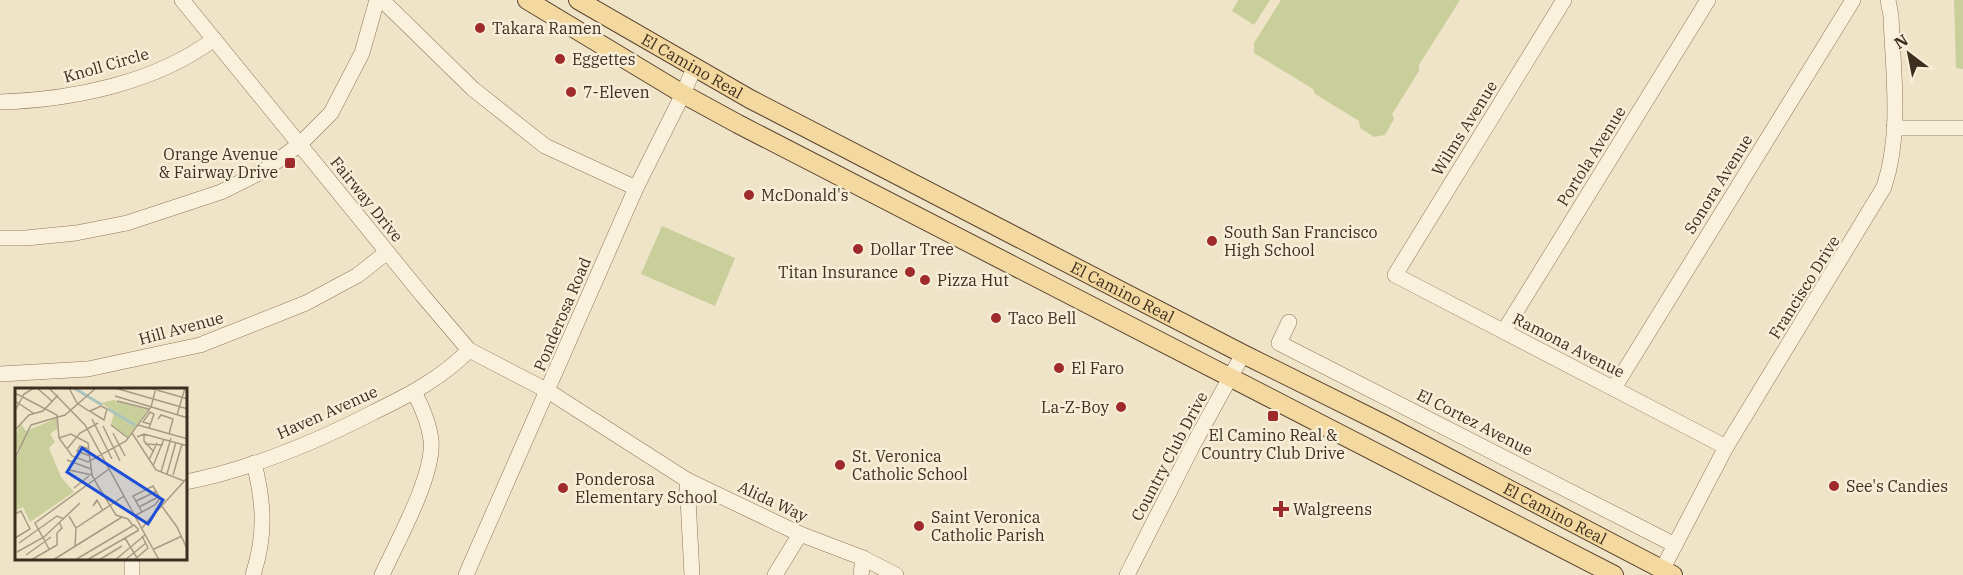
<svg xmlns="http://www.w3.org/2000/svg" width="1963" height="575" viewBox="0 0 1963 575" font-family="'IBM Plex Serif',serif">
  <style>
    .green { fill: #c9cf9b }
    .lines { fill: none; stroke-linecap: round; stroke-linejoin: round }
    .minor-casing { stroke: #8d765c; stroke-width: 16 }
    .major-casing { stroke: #5b4430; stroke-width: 20 }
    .minor { stroke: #faf1dc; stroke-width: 15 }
    .major { stroke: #f3d9a0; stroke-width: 18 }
    .poi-dot { fill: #9e2a2b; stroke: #f7eed8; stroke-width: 2 }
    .labels { text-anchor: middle; stroke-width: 5; stroke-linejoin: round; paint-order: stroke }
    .poi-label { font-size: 16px; fill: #3d2e20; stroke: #f7eed8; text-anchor: start }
    .street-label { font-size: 16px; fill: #3d2e20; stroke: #f7eed8 }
    .inset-river { fill: none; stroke: #a9c4bc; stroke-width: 3 }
    .inset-road { fill: none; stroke: #a89b85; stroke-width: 1.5 }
    .view { fill: #1d4ed8; fill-opacity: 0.15; stroke: #1d4ed8; stroke-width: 3 }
    .inset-edge { fill: none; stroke: #3d2e20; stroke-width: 3 }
  </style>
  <rect width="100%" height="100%" fill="#f0e4c8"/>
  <g class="green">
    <path d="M1238,0H1270L1254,25L1232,11Z"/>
    <path d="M1281,0H1460L1419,65V71L1392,114L1394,119L1385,135L1374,137L1360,128L1359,121L1315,94L1313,89L1254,53V43Z"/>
    <path d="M1954,0H1963V69L1956,68Z"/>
    <path d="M662,226L735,258L715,306L641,274Z"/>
  </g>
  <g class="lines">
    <defs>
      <g id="minor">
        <path d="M182,0L423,296L469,350L548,391L687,480L800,534L863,558L896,575"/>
        <path d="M382,0L473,89L545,146L636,188"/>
        <path d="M1564,0L1395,275L1726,447"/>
        <path d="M0,102C71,100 156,83 214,39"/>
        <path d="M1894,128H1963"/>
        <path d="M0,238H26L76,233L127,223L221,192L265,170L300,144L331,113L362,53L377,0"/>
        <path d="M1289,322L1279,343L1675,545"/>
        <path d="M1504,331L1708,0"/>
        <path d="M0,374L88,369L200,345L306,303L358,275L387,252"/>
        <path d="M1614,388L1853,0"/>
        <path d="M687,480L692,575"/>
        <path d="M186,482C251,469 316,442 374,412C409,395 442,378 469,350"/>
        <path d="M132,558V575"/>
        <path d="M1662,570L1726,447L1884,187C1902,133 1893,72 1891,16L1888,0"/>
        <path d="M253,575C266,535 264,503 254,463"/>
        <path d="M382,575C397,542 435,474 431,440C429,423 422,407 414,392"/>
        <path d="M466,575L636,188L683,94L694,68"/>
        <path d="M775,575L800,534"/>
        <path d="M861,575L863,558"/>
        <path d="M1127,575L1192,447L1243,354"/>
      </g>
      <g id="major">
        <path d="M527,0L683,94L738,124L1614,575"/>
        <path id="s1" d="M578,0L750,99L1243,354L1386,425L1673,575"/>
      </g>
    </defs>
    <use href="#minor" class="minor-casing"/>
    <use href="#major" class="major-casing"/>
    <use href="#minor" class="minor"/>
    <use href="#major" class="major"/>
  </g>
  <g class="poi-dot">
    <circle cx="480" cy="28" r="6"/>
    <circle cx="560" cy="59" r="6"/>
    <circle cx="571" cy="92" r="6"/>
    <rect x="284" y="157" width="12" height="12" rx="3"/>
    <circle cx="749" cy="195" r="6"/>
    <circle cx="1212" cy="241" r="6"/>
    <circle cx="858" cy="249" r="6"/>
    <circle cx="910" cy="272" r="6"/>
    <circle cx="925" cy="280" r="6"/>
    <circle cx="996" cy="318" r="6"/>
    <circle cx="1059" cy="368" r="6"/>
    <circle cx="1121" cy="407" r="6"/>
    <rect x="1267" y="410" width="12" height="12" rx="3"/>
    <circle cx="840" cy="465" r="6"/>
    <circle cx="1834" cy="486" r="6"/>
    <circle cx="563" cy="488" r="6"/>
    <path d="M1278 500h6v6h6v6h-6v6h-6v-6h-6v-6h6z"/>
    <circle cx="919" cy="526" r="6"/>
  </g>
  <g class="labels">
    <g class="poi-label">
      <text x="492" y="34">Takara Ramen</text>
      <text x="572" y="65">Eggettes</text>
      <text x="583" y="98">7-Eleven</text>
      <text x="278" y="160" text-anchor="end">Orange Avenue<tspan x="278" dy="18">&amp; Fairway Drive</tspan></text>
      <text x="761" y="201">McDonald's</text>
      <text x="1224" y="238">South San Francisco<tspan x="1224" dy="18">High School</tspan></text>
      <text x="870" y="255">Dollar Tree</text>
      <text x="898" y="278" text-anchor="end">Titan Insurance</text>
      <text x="937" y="286">Pizza Hut</text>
      <text x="1008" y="324">Taco Bell</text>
      <text x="1071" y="374">El Faro</text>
      <text x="1109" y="413" text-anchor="end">La-Z-Boy</text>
      <text x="1273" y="441" text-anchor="middle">El Camino Real &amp;<tspan x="1273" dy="18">Country Club Drive</tspan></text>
      <text x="852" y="462">St. Veronica<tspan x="852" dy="18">Catholic School</tspan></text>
      <text x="575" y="485">Ponderosa<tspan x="575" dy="18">Elementary School</tspan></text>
      <text x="1846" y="492">See's Candies</text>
      <text x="1293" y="515">Walgreens</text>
      <text x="931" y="523">Saint Veronica<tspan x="931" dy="18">Catholic Parish</tspan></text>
    </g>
    <g class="street-label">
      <text transform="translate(106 65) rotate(-16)" y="6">Knoll Circle</text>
      <text dy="6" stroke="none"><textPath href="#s1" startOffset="132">El Camino Real</textPath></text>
      <text transform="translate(1464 128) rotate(-58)" y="6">Wilms Avenue</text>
      <text transform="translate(1591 156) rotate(-58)" y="6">Portola Avenue</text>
      <text transform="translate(1718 184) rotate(-58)" y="6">Sonora Avenue</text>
      <text transform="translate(367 199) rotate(51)" y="6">Fairway Drive</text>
      <text transform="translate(1804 287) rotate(-58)" y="6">Francisco Drive</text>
      <text dy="6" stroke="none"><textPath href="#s1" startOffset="618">El Camino Real</textPath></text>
      <text transform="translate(562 314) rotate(-67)" y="6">Ponderosa Road</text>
      <text transform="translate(181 328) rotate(-15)" y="6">Hill Avenue</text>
      <text transform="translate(1569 345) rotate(27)" y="6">Ramona Avenue</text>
      <text transform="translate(327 412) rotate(-24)" y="6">Haven Avenue</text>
      <text transform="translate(1475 422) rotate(27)" y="6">El Cortez Avenue</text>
      <text transform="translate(1169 456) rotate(-62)" y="6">Country Club Drive</text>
      <text transform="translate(773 501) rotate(25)" y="6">Alida Way</text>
      <text dy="6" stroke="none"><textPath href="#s1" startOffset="1104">El Camino Real</textPath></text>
    </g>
  </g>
  <g transform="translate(15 388)">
    <rect width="172" height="172" fill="#f0e4c8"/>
    <path d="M98,12L133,21L113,49L96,37L99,24L86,15ZM42,30V41L35,46L40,54L34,60L46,89L59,104L15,134L8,119L0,123V73L5,62L0,61V47L6,36L11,43Z" fill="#c9cf9b"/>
    <path class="inset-river" d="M59,0L87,17M93,21L120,37"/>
    <path class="inset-road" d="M22,0L38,14M34,0L70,37L144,172M54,0L62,15L74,23H75L76,24L89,32L92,21L86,18L75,23M100,0L173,21M135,0L173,11M0,5L42,27L44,50L57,68L73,74L111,53L136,19L141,0M100,8L173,30M0,13L18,25M102,13L134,21M1,21L9,6L19,0M162,27L170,0M77,31L97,71M143,31L146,27L158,31L154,46M96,37L113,50M123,37L173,51M88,38L105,73M134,40L139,26L135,24L128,34L135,36M0,42L14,27L28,23L43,7M98,45L110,68M117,45L141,82L169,93M129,46V53L139,64M122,49L129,46L173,58M44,50L56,46L73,55L77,87L83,98L101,127L113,131L118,138M130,56L148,57M52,61L65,45L83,35M74,61L65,58L62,63L75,68M0,70L16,37L50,27L81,0M52,72L76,81M134,72L142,55M138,78L149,51M54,82L77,87M146,84L156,50M152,86L161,54M158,87L167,56M59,100L74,88M82,113L78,118L82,112L88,123M121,113L142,103M146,117L162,139L173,163M124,119L145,108M143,122L173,89M0,126L6,123L15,141L0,150M121,127L140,117L145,110L138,98L118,108L127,124M54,128L61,140L60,159M61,140L109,108M127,140L143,121M110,150L122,170M4,155L42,128L49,131M34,161L20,135L94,81M139,161L167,148M2,164L29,149L65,115M11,167L36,149M16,172L42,157V145L47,140L44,134M38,172L107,129M60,172L119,137L124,142M72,172L124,142M84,172L107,158M100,172L130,147M110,172L131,155M119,172L133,160L127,148"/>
    <path class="view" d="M67,60L148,112L133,136L52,84Z"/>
    <rect width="172" height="172" class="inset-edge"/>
  </g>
  <g transform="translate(1909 54) rotate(328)" stroke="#f7eed8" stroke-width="4.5" paint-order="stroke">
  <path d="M0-4.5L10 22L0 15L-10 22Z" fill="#3d2e20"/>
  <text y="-9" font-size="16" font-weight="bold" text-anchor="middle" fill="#3d2e20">N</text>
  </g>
</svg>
